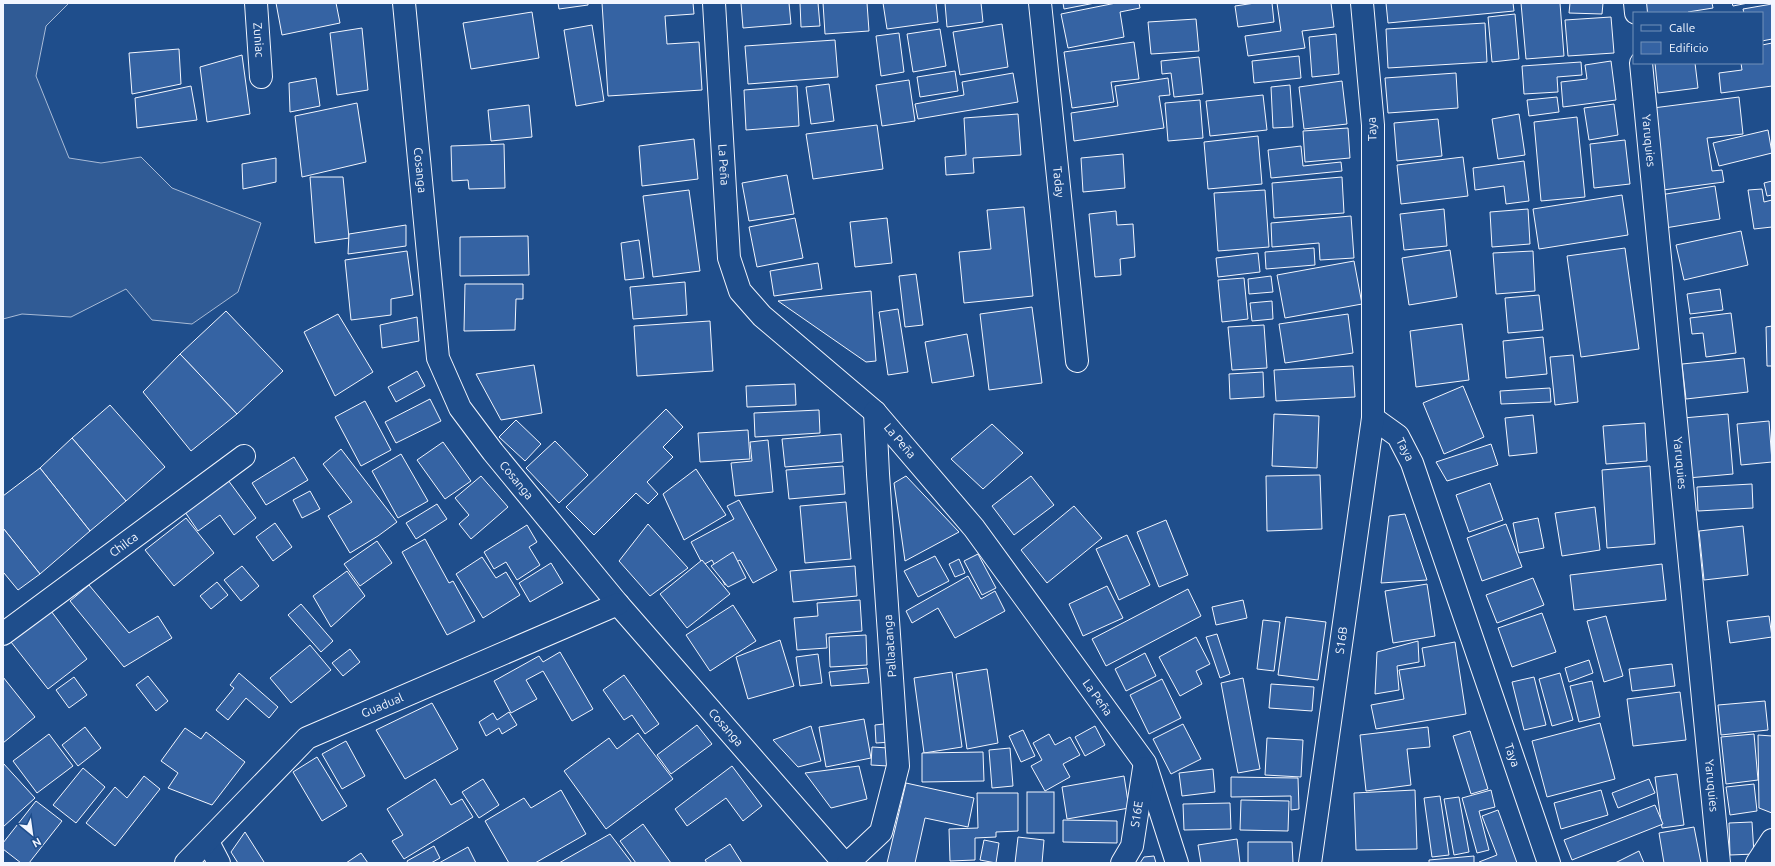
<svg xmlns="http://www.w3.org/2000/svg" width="1775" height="866" viewBox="0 0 1775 866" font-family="Ubuntu,sans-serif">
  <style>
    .built { fill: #305b95; stroke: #a8bbd7 }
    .building { fill: #3563a3; stroke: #f2f6ff }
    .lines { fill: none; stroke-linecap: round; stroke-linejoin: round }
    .minor-casing { stroke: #f2f6ff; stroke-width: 24 }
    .minor { stroke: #1f4e8c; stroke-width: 22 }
    .labels { text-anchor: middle; stroke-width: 3; stroke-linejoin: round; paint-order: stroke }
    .street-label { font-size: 12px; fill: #f2f6ff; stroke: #1f4e8c }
  </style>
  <rect width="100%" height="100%" fill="#1f4e8c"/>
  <path class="built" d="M3,3H69L46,26L36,76L69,158L101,163L141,157L172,188L261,223L238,292L192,324L152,320L126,289L71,317L22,314L3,319Z"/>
  <g class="building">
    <path d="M276,3H336L340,23L282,35Z"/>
    <path d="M558,3H588V5L559,9Z"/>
    <path d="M602,3H693L694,14L665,16L667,44L699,42L702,90L608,96Z"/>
    <path d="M741,3H789L791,24L743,28Z"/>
    <path d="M800,3H818L820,26L801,27Z"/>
    <path d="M823,3H867L869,31L825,34Z"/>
    <path d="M883,3H936L938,22L887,29Z"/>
    <path d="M945,3H981L983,22L947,27Z"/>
    <path d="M1063,3H1095L1064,9Z"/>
    <path d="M1116,3H1139L1140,8L1120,12L1124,37L1068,48L1061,14Z"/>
    <path d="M1255,3H1272L1274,22L1238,27L1235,6Z"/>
    <path d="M1277,3H1331L1334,27L1302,31L1305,48L1248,56L1245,36L1281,31Z"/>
    <path d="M1386,3H1513L1514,11L1388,23Z"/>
    <path d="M1521,3H1560L1564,56L1526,59Z"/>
    <path d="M1570,3H1603L1602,14L1569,13Z"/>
    <path d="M1642,3H1712L1713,8L1688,12V13H1644Z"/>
    <path d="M1732,3H1748L1733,6Z"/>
    <path d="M1772,4V39L1762,41V13H1744L1743,9Z"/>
    <path d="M532,12L539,58L471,69L463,23Z"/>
    <path d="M1515,14L1519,59L1492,62L1488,17Z"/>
    <path d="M1611,17L1614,53L1568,56L1565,20Z"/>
    <path d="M1196,19L1199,51L1151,54L1148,22Z"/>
    <path d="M1485,23L1487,62L1388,68L1386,29Z"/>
    <path d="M1002,24L1008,67L960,75L953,32Z"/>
    <path d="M592,25L604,101L576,106L564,30Z"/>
    <path d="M362,28L368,90L337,95L330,33Z"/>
    <path d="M940,29L946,66L913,72L907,34Z"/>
    <path d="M899,33L904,72L881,76L876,36Z"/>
    <path d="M1336,34L1339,74L1312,77L1309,37Z"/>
    <path d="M835,40L838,77L748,84L745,46Z"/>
    <path d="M1134,42L1139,79L1111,82L1114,102L1072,108L1064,52Z"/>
    <path d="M1772,43V86L1721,93L1719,73L1742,70L1741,63H1762V45Z"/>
    <path d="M179,49L181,84L132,94L129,53Z"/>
    <path d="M242,55L250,114L207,122L200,67Z"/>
    <path d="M1299,56L1301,78L1254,83L1252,61Z"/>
    <path d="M1199,57L1203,94L1174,97L1171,73L1162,74L1161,61Z"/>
    <path d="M1611,61L1616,100L1563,107L1561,82L1587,79L1585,65Z"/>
    <path d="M1581,62L1582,75L1557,77L1558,92L1524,94L1522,66Z"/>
    <path d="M1655,63H1695L1698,88L1658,93Z"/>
    <path d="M955,71L958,91L920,97L917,77Z"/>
    <path d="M1013,73L1018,102L918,119L915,104L964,95L962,82Z"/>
    <path d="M1456,73L1458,108L1388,113L1385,78Z"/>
    <path d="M316,78L320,106L290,112L289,83Z"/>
    <path d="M1168,78L1170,95L1159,96L1164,128L1074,141L1071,113L1118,106L1115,86Z"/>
    <path d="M909,80L915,121L882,126L876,85Z"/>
    <path d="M1342,81L1347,124L1304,129L1299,87Z"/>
    <path d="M829,84L834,121L811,124L806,87Z"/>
    <path d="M1290,85L1293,127L1273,128L1271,87Z"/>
    <path d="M191,86L197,120L137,128L135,98Z"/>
    <path d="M797,86L799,126L746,130L744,90Z"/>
    <path d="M1263,95L1267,130L1210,136L1206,101Z"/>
    <path d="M1557,97L1559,112L1529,116L1527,100Z"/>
    <path d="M1739,97L1743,134L1707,138L1712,171L1722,170L1724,182L1663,190L1653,108Z"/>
    <path d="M1200,100L1203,138L1168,141L1165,103Z"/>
    <path d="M357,103L366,162L302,177L295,116Z"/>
    <path d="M1614,104L1618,135L1589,140L1584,108Z"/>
    <path d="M529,105L532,137L491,141L488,110Z"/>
    <path d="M1018,114L1021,155L973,158L974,173L946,175L945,157L966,155L964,118Z"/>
    <path d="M1519,114L1525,155L1498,159L1492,119Z"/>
    <path d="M1577,117L1585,197L1541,201L1534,122Z"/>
    <path d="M1438,119L1442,156L1397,161L1394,123Z"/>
    <path d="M877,125L883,169L813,179L806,134Z"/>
    <path d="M1348,128L1350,158L1305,162L1303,131Z"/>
    <path d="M1768,130L1772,153L1719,166L1713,143Z"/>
    <path d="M1258,136L1262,184L1208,189L1204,142Z"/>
    <path d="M694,139L698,179L642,186L639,146Z"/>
    <path d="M1625,140L1630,184L1594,188L1590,144Z"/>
    <path d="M504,144L505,188L469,189L468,180L452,181L451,146Z"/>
    <path d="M1301,146L1303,166L1341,162L1342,171L1271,178L1268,150Z"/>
    <path d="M1123,154L1125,188L1083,192L1081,158Z"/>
    <path d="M1463,157L1468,196L1401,204L1397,165Z"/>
    <path d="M276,158V182L243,189L242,164Z"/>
    <path d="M1524,161L1529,201L1506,204L1504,186L1475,190L1473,168Z"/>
    <path d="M787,175L794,214L749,221L742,183Z"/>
    <path d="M310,177H343L349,238L315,243Z"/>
    <path d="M1342,177L1344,213L1274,218L1272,183Z"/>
    <path d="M1772,181V195L1767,196L1764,183Z"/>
    <path d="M1715,186L1720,219L1665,228L1660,195Z"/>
    <path d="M1762,189L1764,202L1772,200V227L1754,229L1748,190Z"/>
    <path d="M689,190L700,271L653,277L643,196Z"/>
    <path d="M1265,190L1269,247L1218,251L1214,193Z"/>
    <path d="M1622,195L1628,235L1539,249L1533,209Z"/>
    <path d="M1024,207L1033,296L964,303L959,252L991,249L987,210Z"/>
    <path d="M1444,209L1447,246L1404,250L1400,214Z"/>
    <path d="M1528,209L1530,244L1492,247L1490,212Z"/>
    <path d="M1116,211L1117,225L1133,224L1135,257L1120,259L1121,275L1095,277L1089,214Z"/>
    <path d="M1351,216L1354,258L1320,260L1319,243L1272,247L1271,223Z"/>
    <path d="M795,218L803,258L757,267L749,227Z"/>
    <path d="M887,218L892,263L855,267L850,222Z"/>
    <path d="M406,225V246L348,254L349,234Z"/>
    <path d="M1741,231L1748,265L1684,280L1676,245Z"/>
    <path d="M528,236L529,275L460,276V237Z"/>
    <path d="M639,240L644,278L625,280L621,243Z"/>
    <path d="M1314,248L1315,265L1266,269L1265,252Z"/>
    <path d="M1625,248L1639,349L1581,357L1567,256Z"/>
    <path d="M1450,250L1457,297L1409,305L1402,258Z"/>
    <path d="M407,251L413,295L391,299V315L351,320L345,260Z"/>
    <path d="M1533,251L1535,291L1496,294L1493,253Z"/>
    <path d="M1258,253L1260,272L1218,277L1216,258Z"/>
    <path d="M1354,261L1362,304L1285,318L1277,275Z"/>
    <path d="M818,263L822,289L774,296L770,271Z"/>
    <path d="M916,274L923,325L905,327L899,276Z"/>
    <path d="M1271,276L1273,292L1249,294L1248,279Z"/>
    <path d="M1244,278L1248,319L1222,322L1218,280Z"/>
    <path d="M685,282L687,315L633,319L630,287Z"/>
    <path d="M465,284H523V299H516L515,330L464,331Z"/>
    <path d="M1720,289L1723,310L1690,314L1687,294Z"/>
    <path d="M871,291L876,361L866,362L778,301Z"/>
    <path d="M1539,295L1543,330L1508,333L1505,298Z"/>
    <path d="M1272,301L1273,319L1252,321L1250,303Z"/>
    <path d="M1032,307L1042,383L989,390L980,314Z"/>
    <path d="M898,309L908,372L888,375L879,312Z"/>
    <path d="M226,311L283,371L237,414L180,354Z"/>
    <path d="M1731,313L1736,353L1706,357L1703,333L1692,334L1690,318Z"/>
    <path d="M338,314L373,372L335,396L304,332Z"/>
    <path d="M1348,314L1353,353L1285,363L1279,324Z"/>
    <path d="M417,317L419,341L382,348L380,325Z"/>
    <path d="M710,321L713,371L637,376L634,326Z"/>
    <path d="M1462,324L1469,380L1416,387L1410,331Z"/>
    <path d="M1264,325L1267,368L1232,370L1228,327Z"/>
    <path d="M1772,326V366H1767L1766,327Z"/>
    <path d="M967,334L974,376L932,383L925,342Z"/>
    <path d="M1543,337L1547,374L1506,378L1503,341Z"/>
    <path d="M180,354L237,414L191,451L143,392Z"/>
    <path d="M1573,355L1578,402L1555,405L1550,357Z"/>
    <path d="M1744,358L1748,392L1686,399L1682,364Z"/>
    <path d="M534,365L542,413L501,420L476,374Z"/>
    <path d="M1353,366L1355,397L1276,401L1274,370Z"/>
    <path d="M417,371L425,386L396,402L388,387Z"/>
    <path d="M1263,372L1264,397L1230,399L1229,374Z"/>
    <path d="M795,384L796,405L747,407L746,386Z"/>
    <path d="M1463,386L1484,437L1444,454L1423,403Z"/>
    <path d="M1550,388L1551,402L1501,404L1500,391Z"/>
    <path d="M430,399L441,421L396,443L385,422Z"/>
    <path d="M365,401L391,450L361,466L335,417Z"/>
    <path d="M110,405L165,467L126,501L72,438Z"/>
    <path d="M666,409L683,427L663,447L673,457L647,482L658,494L648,504L636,493L594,535L566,507Z"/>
    <path d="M819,410L820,433L755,437L754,413Z"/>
    <path d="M1274,414L1319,416L1317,468L1272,466Z"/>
    <path d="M1728,414L1733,474L1688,478L1683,418Z"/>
    <path d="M1533,415L1537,453L1509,456L1505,418Z"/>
    <path d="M516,420L541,444L525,461L499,437Z"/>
    <path d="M1769,421L1772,462L1741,465L1737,424Z"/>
    <path d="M1645,423L1647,461L1606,464L1603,426Z"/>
    <path d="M992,424L1023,453L983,489L951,459Z"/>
    <path d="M748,430L750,459L700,462L698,433Z"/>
    <path d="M841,434L843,462L785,467L782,439Z"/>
    <path d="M72,438L126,501L90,531L40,468Z"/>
    <path d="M768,440L773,492L735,496L731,463L752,461L750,442Z"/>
    <path d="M555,441L588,475L559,503L526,468Z"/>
    <path d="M443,442L471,481L445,499L417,460Z"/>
    <path d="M1491,444L1498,465L1447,481L1436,462Z"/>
    <path d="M341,449L397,522L378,536L350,553L328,516L352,502L323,464Z"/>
    <path d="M401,454L428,501L398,518L372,471Z"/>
    <path d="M294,457L308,480L266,505L252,483Z"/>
    <path d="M843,466L845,494L789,499L786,470Z"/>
    <path d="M1650,466L1655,544L1607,548L1602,470Z"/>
    <path d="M40,468L90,531L40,574L3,528V496Z"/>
    <path d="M696,469L726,515L684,540L663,494Z"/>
    <path d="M1320,475L1322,529L1267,531L1266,476Z"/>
    <path d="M481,476L508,507L471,539L459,524L469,515L455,498Z"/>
    <path d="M906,476L959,532L905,561L894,483Z"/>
    <path d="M1031,476L1054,505L1014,535L992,506Z"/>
    <path d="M228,480L256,518L234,535L220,515L198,531L185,512Z"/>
    <path d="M1490,483L1503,520L1469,532L1456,495Z"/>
    <path d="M1752,484L1753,508L1698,511L1697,487Z"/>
    <path d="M310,491L320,509L302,518L293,500Z"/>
    <path d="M739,500L777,570L753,583L740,560L732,564L740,578L725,585L712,560L703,565L691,542L734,519L727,506Z"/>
    <path d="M846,502L851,559L805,563L800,506Z"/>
    <path d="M437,504L447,519L416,539L406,523Z"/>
    <path d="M1074,506L1102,538L1047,583L1021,550Z"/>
    <path d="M1595,507L1600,550L1562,556L1555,513Z"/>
    <path d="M1405,514L1427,580L1381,583L1389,516Z"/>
    <path d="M186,518L214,553L174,586L145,550Z"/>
    <path d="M1538,518L1544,548L1519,553L1513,523Z"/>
    <path d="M1166,520L1188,575L1159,587L1137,532Z"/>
    <path d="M275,523L292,547L273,561L256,537Z"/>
    <path d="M648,524L688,568L650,596L619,561Z"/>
    <path d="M1506,524L1522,567L1482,581L1467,538Z"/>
    <path d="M527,525L537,542L529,547L540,565L517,580L506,562L494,569L484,552Z"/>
    <path d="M1743,526L1748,575L1704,580L1699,531Z"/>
    <path d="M3,528L40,574L18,590L4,573L3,574Z"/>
    <path d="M1127,535L1150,585L1119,600L1096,549Z"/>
    <path d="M425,539L449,583L453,581L475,621L447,635L402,552Z"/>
    <path d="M377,541L392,563L360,586L344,564Z"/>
    <path d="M733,552L746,578L728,587L711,566Z"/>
    <path d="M978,554L996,588L982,595L964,561Z"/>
    <path d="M935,556L949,581L918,597L904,571Z"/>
    <path d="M482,557L496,578L506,572L520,595L483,618L456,574Z"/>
    <path d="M959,559L965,573L955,577L949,564Z"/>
    <path d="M702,560L730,594L687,628L660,594Z"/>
    <path d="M551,563L563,583L530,602L519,583Z"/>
    <path d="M1662,564L1666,600L1574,610L1570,575Z"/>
    <path d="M242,566L259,586L241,601L224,580Z"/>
    <path d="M855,566L857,596L793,602L790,571Z"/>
    <path d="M347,571L365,596L331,627L313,596Z"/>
    <path d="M968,576L981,599L995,591L1005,611L955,638L938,608L912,623L906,611Z"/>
    <path d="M1533,578L1544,605L1497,623L1486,595Z"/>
    <path d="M217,582L228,595L211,609L200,596Z"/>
    <path d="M1427,584L1435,636L1393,643L1385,591Z"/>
    <path d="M89,585L129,633L158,616L172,638L124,667L70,601Z"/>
    <path d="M1107,586L1123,618L1083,636L1069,604Z"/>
    <path d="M1188,589L1201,616L1106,666L1092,639Z"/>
    <path d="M860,600L862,631L826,634L827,648L797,650L794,618L818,616L817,603Z"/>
    <path d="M1243,600L1247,618L1216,625L1212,607Z"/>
    <path d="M301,604L333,641L321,652L288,615Z"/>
    <path d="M733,605L756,641L710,671L686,635Z"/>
    <path d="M51,611L87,659L48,689L11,642Z"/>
    <path d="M1542,613L1556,652L1512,667L1498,628Z"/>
    <path d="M1606,616L1623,676L1604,682L1587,621Z"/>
    <path d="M1769,616L1772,637L1730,643L1727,621Z"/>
    <path d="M1286,617L1326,622L1318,680L1278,675Z"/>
    <path d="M1263,620L1280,622L1274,671L1257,669Z"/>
    <path d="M1217,634L1230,674L1220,678L1206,637Z"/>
    <path d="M866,635L867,665L830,667L829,637Z"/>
    <path d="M1196,637L1210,664L1196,671L1202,684L1180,696L1159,657Z"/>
    <path d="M780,640L794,686L748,699L736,657Z"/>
    <path d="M1418,641L1419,662L1397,666L1399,690L1375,694L1377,652Z"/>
    <path d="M1455,642L1466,714L1376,729L1371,705L1404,699L1399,670L1425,666L1422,648Z"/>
    <path d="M310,645L331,670L291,703L270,678Z"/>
    <path d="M350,649L360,662L343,676L332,663Z"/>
    <path d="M560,652L593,709L572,721L543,671L526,680L537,699L511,713L494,681L539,656L543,662Z"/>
    <path d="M1145,653L1156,676L1126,691L1115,669Z"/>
    <path d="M818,654L822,683L800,686L796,657Z"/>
    <path d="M1589,660L1593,673L1569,682L1565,668Z"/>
    <path d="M1672,664L1675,686L1632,691L1629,669Z"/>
    <path d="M867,668L869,683L831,686L829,672Z"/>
    <path d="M987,669L998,743L967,749L956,674Z"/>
    <path d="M952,672L962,747L924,753L914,678Z"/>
    <path d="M239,673L278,707L269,718L246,698L228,720L216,710L234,688L230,685Z"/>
    <path d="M1560,673L1573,720L1552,726L1539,679Z"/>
    <path d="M624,675L659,724L645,734L632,715L624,720L603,690Z"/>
    <path d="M148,676L168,701L156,711L136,685Z"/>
    <path d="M3,677L35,717L3,743Z"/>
    <path d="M74,677L87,695L69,708L56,690Z"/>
    <path d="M1534,677L1546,725L1524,730L1512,682Z"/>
    <path d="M1243,678L1260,769L1238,773L1221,683Z"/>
    <path d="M1162,679L1181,718L1149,734L1130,695Z"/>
    <path d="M1592,681L1600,717L1579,722L1570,686Z"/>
    <path d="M1271,684L1314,687L1312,711L1269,708Z"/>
    <path d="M1680,692L1686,740L1633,746L1627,699Z"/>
    <path d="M1765,701L1768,730L1721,735L1718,705Z"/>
    <path d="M432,703L458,749L405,779L376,730Z"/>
    <path d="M509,712L517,725L502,734L499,728L486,736L479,722L493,713L497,720Z"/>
    <path d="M864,719L871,758L826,767L819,727Z"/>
    <path d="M892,723L893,742L876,743L875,725Z"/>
    <path d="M1600,723L1615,779L1547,797L1532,741Z"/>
    <path d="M1183,724L1201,759L1171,774L1153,739Z"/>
    <path d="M697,725L712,744L671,774L657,755Z"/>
    <path d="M811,726L821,761L798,767L773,740Z"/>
    <path d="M1095,726L1105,745L1085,756L1075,737Z"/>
    <path d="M85,727L101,748L78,766L62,745Z"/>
    <path d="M1428,727L1430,747L1407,749L1411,785L1366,791L1360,735Z"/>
    <path d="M185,728L201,739L206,732L245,762L212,805L168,788L178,773L161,761Z"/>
    <path d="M1023,730L1035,756L1021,762L1009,736Z"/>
    <path d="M1470,731L1488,789L1471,794L1453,736Z"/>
    <path d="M638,733L673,779L606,829L564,771L609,738L617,749Z"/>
    <path d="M49,734L73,766L37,793L13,761Z"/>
    <path d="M1049,734L1055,745L1070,737L1080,755L1063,764L1070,777L1045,791L1031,766L1042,760L1033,743Z"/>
    <path d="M1754,734L1758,780L1726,784L1721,737Z"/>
    <path d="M1758,735L1772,736V813L1759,808Z"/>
    <path d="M1267,738L1303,740L1301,777L1265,775Z"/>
    <path d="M346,741L365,776L342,789L322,754Z"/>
    <path d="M872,747L889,748L888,766L871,765Z"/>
    <path d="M1010,748L1013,786L992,788L989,750Z"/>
    <path d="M983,752L984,781L922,782V753Z"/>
    <path d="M317,757L347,806L322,821L293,772Z"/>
    <path d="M3,763L35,798L3,827Z"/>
    <path d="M732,766L762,806L743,821L726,798L687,826L675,809Z"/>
    <path d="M859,766L867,799L831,808L805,773Z"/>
    <path d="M83,768L105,787L76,823L53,805Z"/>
    <path d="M1213,769L1215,792L1182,796L1179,773Z"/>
    <path d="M1677,774L1684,825L1662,828L1655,777Z"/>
    <path d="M144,776L160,789L115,846L86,823L115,787L127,798Z"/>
    <path d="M1124,776L1129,808L1067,819L1062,787Z"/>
    <path d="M1231,777L1298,778L1299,809L1291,810V796L1231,797Z"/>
    <path d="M435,779L451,805L462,799L473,817L404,859L392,841L403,835L387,809Z"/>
    <path d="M483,779L499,805L479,818L462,792Z"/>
    <path d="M1649,779L1655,793L1618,808L1612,793Z"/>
    <path d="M906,783L974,798L968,827L925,818L915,863H887Z"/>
    <path d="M1754,784L1757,811L1730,815L1726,787Z"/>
    <path d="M561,790L586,834L535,863H509L485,821L524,798L531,808Z"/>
    <path d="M1415,790L1417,849L1356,850L1354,793Z"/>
    <path d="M1491,790L1495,807L1479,811L1489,850L1477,853L1462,798Z"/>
    <path d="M1601,790L1608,815L1561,829L1554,803Z"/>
    <rect x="1027" y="792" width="27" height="41"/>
    <path d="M977,793H1018V831L996,832V837L975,838V860L950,861L949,829L978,828Z"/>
    <path d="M1440,796L1449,855L1432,857L1424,798Z"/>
    <path d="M1459,797L1469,852L1454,855L1444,799Z"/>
    <path d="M1241,800L1289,801L1288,831L1240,830Z"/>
    <path d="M36,801L62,821L29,863H21L3,849V843Z"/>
    <path d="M1230,803L1231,829L1184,830L1183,804Z"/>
    <path d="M1655,805L1663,824L1572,860L1564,840Z"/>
    <path d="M1498,810L1517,863H1480L1479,862L1497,855L1482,816Z"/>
    <path d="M1063,820L1117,821V843L1063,842Z"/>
    <path d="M1752,822L1754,854L1730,855L1729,823Z"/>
    <path d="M643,824L671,863H636L620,841Z"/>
    <path d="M1694,827L1701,863H1664L1659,833Z"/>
    <path d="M245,832L264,862L263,863H238L231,852Z"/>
    <path d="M610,834L632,863H559Z"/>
    <path d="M1018,837L1044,840L1042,863H1015Z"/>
    <path d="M1237,839L1240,863H1201L1198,845Z"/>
    <path d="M984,840L999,843L996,863L980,860Z"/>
    <path d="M1248,842H1292L1293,863H1248Z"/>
    <path d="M730,844L742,863H707L705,860Z"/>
    <path d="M434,846L440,858L431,863H408L407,861Z"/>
    <path d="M468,847L476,863H439Z"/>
    <path d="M1639,851L1644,863H1615Z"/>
    <path d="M361,853L368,863H346Z"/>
    <path d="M1154,856L1156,863H1140L1144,857Z"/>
    <path d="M1474,856V863H1429V860Z"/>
  </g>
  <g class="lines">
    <defs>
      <g id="minor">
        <path id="s1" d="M256,3L261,77"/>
        <path id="s2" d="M404,3L438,358L460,408L493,452L618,604L844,863"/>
        <path id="s3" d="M714,3L729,258L740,291L762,316L875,412L974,528L1145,763L1177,863"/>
        <path id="s4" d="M1040,3L1077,361"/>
        <path d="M1635,3L1636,13"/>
        <path id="s5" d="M1641,63L1719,863"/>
        <path id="s6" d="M1373,418L1398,436L1412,463L1549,863"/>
        <path id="s7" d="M3,634L244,456"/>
        <path d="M208,842L219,863"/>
        <path id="s8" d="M186,863L307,738L618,604"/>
        <path d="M848,863L881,832L898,766L878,474L875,412"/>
        <path id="s9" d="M1122,863L1132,846L1144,768"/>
        <path id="s10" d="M1310,863L1373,418V125L1362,3"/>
        <path d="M1757,863L1772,840"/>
      </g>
    </defs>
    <use href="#minor" class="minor-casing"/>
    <use href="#minor" class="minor"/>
  </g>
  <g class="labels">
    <g class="street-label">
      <text dy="4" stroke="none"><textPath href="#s1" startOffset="37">Zuniac</textPath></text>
      <text transform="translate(1372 129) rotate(-92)" y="4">Taya</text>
      <text dy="4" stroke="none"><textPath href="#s5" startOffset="78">Yaruquies</textPath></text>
      <text dy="4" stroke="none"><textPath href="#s3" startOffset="162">La Peña</textPath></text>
      <text dy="4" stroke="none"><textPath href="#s2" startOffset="168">Cosanga</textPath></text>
      <text dy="4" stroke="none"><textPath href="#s4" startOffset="180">Taday</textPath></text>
      <text dy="4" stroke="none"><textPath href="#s3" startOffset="510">La Peña</textPath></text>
      <text dy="4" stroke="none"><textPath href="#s6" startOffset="46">Taya</textPath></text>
      <text dy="4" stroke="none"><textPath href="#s5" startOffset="402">Yaruquies</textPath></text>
      <text dy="4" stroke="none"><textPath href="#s2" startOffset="503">Cosanga</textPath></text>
      <text dy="4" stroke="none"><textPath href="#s7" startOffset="150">Chilca</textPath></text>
      <text dy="4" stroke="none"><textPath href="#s10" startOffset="225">S16B</textPath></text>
      <text transform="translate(890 646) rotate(-94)" y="4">Pallaatanga</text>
      <text dy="4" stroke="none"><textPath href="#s3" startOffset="834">La Peña</textPath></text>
      <text dy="4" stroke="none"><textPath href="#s8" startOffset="256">Guadual</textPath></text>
      <text dy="4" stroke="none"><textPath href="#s2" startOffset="827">Cosanga</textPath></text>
      <text dy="4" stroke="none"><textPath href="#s6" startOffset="370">Taya</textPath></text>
      <text dy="4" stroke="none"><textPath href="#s5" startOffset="726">Yaruquies</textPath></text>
      <text dy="4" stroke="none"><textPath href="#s9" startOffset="52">S16E</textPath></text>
    </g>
  </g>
  <rect width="1775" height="866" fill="none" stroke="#f2f6ff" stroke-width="8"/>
  <rect x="1633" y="12" width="130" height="52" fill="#1f4e8c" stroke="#7391ba"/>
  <rect x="1641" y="25" width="20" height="6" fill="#1f4e8c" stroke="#7391ba"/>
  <text x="1669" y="32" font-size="12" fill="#f2f6ff">Calle</text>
  <rect x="1641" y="42" width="20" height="12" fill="#3563a3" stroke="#7391ba"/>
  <text x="1669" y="52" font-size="12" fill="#f2f6ff">Edificio</text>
  <g transform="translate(32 834) rotate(151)" stroke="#1f4e8c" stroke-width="3" paint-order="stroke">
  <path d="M0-3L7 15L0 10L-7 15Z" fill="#f2f6ff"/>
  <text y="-6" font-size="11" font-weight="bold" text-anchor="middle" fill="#f2f6ff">N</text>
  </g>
</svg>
